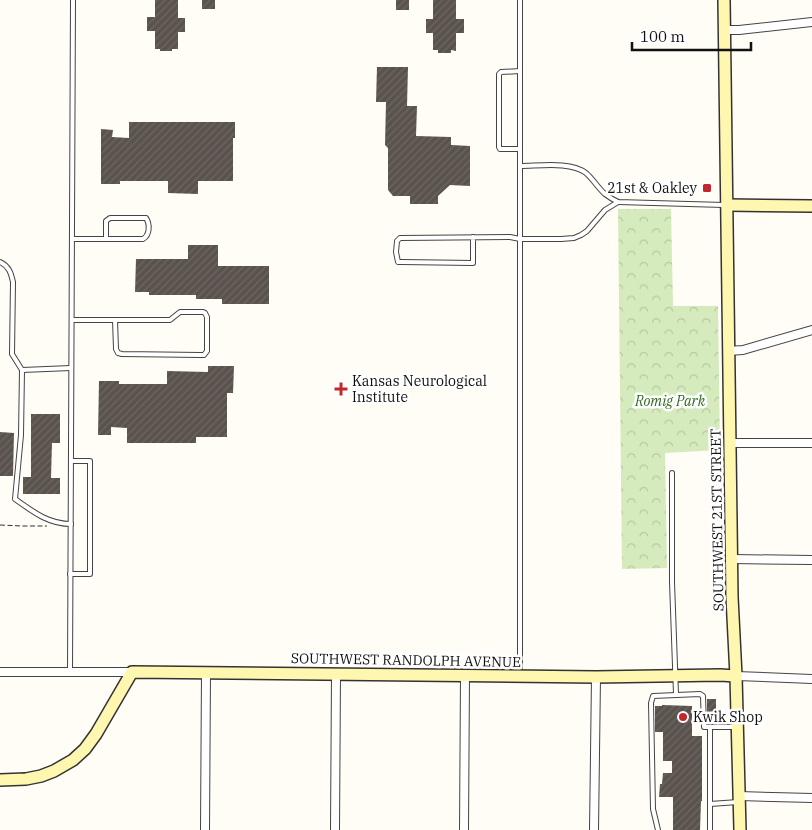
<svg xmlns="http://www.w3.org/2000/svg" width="812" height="830" font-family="'IBM Plex Serif',serif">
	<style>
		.park { fill: url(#park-crowns) }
		.building { fill: url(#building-hatch) }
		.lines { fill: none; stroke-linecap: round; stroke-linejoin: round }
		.lane-casing { stroke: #444; stroke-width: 6 }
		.street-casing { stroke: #444; stroke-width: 10 }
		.secondary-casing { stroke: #333; stroke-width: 14 }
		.path { stroke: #333; stroke-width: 1; stroke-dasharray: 5 2.5; stroke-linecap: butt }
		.lane { stroke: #fff; stroke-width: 4 }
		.street { stroke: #fff; stroke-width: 8 }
		.secondary { stroke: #fff6b0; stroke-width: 11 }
		.poi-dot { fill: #c4262e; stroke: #fff; stroke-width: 2 }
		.labels { text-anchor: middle; stroke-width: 5; stroke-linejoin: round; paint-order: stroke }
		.poi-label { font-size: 14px; fill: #111; stroke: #fff; text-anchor: start }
		.park-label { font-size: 14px; font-style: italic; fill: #2f6b1f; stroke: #fff }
		.street-label { font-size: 14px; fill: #111; stroke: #fff }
	</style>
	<defs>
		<pattern id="park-crowns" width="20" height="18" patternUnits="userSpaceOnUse" patternTransform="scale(1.25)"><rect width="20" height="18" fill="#d5ebbd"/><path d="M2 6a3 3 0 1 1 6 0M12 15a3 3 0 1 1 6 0" fill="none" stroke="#b6c8a1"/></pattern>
		<pattern id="building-hatch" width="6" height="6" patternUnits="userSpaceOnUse" patternTransform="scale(1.25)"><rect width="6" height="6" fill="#5a524d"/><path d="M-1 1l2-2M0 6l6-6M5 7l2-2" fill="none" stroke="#6d6662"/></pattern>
	</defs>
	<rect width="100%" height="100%" fill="#fffdf5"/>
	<polygon class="park" points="618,209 671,209 673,306 718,306 720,450 665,453 667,568 622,569"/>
	<g class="building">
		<polygon points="155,0 178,0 178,18 185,18 185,32 178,32 178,49 172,49 172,51 160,51 160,49 155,49 155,31 147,31 147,17 155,17"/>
		<rect x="202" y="0" width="13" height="9"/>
		<rect x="396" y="0" width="13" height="10"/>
		<polygon points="433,0 456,0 456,19 464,19 464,33 456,33 456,51 451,50 451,53 438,53 438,50 433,50 433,33 426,33 426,19 433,19"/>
		<polygon points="377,67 408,67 407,106 417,106 416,136 451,137 451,145 470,146 470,186 450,185 438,196 438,204 410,204 410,196 393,196 388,190 388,148 385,145 386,102 376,102"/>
		<polygon points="129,122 235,122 235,138 233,138 233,181 198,181 198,194 168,193 168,181 120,181 120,184 101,184 101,129 113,130 112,137 129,138"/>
		<polygon points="188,245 218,245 218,266 269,266 269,304 222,304 222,299 196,299 196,295 149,295 149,292 135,292 136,259 188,259"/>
		<polygon points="208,366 234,366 233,393 227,393 227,437 196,437 196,443 127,443 127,428 111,427 111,435 98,435 99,381 119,381 119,384 167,384 167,371 208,372"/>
		<polygon points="31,414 60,414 60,443 52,443 51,478 60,478 60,494 23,494 23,477 31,477"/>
		<polygon points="0,432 14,433 13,476 0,476"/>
		<rect x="707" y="699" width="9" height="19"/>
		<polygon points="662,705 692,706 692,736 702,736 702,801 701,801 700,830 673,830 673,797 659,797 660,784 662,784 663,773 672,773 672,761 663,761 663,732 655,732 655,706 662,706"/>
	</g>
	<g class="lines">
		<defs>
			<g id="lane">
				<polyline points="520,71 501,72 499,74 499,147 500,149 520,149"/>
				<path d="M 520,166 C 539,166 571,161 586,173 C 593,179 598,188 605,194 C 609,197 614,200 618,202 L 724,205"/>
				<polyline points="473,237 473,263 401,262 398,262 396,252 397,241 400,238 510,237 520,239 561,239 574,238 581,235 587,231 605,210 618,202"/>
				<path d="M 72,239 L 143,239 C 150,235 150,224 146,218 L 110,218 L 106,221 L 106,239"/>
				<path d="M 0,262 C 9,266 11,273 13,282 L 12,354 L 22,370"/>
				<polyline points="72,320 170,320 180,312 203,312 205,313 207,317 207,351 204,355 201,355 122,354 118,353 116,349 115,320"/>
				<polyline points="672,473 672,582 676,694"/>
				<path d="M 71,524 C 48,524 32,511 15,499 L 21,435 L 22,370 L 71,368"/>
				<polyline points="70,574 90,574 90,461 71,461"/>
				<polyline points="520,667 520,0"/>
				<polyline points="70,672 73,0"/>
				<polyline points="710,804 738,802"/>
				<polyline points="658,830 653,809 651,703 653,696 700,694 703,696 704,727 735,727"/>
				<polyline points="710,830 710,727"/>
			</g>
			<g id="street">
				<polyline points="724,30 739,30 812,22"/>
				<polyline points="728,351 743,350 812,330"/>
				<polyline points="730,443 812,443"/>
				<polyline points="732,559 812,560"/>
				<polyline points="0,672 132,672"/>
				<polyline points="736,676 812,679"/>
				<polyline points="739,796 812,798"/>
				<polyline points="205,830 206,673"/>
				<polyline points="335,830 336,674"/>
				<polyline points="464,830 465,675"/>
				<polyline points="594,830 596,677"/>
			</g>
			<g id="secondary">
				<polyline points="724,0 732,597 736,676 740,830"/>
				<polyline points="727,205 812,206"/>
				<polyline points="0,780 26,779 41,776 54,771 73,760 85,749 96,734 132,672 596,677 720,675 736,676"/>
			</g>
		</defs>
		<use href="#lane" class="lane-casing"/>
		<use href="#street" class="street-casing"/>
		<use href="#secondary" class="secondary-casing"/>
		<polyline class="path" points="0,525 22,526 47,526"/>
		<use href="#lane" class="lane"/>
		<use href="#street" class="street"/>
		<use href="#secondary" class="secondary"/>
	</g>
	<g class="poi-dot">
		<rect x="702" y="183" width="10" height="10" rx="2.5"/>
		<path d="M338.5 381.5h5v5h5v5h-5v5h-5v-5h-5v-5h5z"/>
		<circle cx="683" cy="717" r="5"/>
	</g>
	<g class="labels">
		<g class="poi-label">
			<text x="697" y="193" text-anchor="end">21st &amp; Oakley</text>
			<text x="352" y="386">Kansas Neurological<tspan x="352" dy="16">Institute</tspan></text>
			<text x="693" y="722">Kwik Shop</text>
		</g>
		<g class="park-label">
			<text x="670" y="406">Romig Park</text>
		</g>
		<g class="street-label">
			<text transform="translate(717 520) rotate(-91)" y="5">SOUTHWEST 21ST STREET</text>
			<text transform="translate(406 660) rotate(1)" y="5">SOUTHWEST RANDOLPH AVENUE</text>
		</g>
	</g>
	<path d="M632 42v8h119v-8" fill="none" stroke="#111111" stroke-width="2.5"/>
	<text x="640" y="42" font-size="15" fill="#111111" stroke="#ffffff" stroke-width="4" paint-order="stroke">100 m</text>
</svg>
